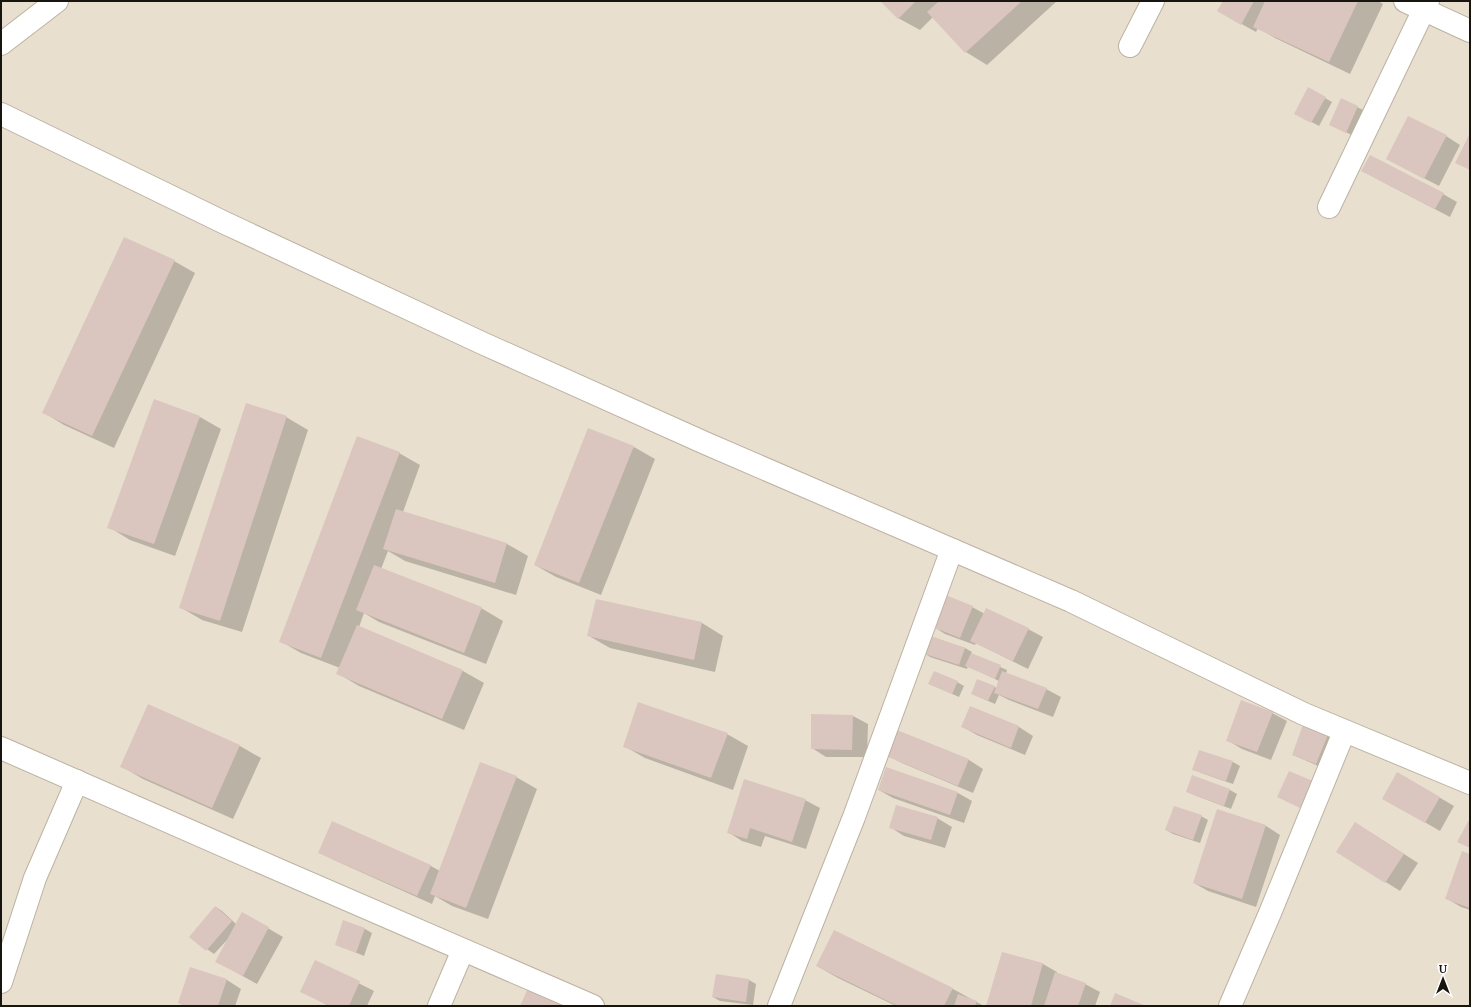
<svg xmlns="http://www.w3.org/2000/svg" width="1471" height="1007" font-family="Lora,serif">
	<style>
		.shadow { fill: #0003 }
		.building { fill: #dac6bf }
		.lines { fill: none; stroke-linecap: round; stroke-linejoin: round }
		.minor-casing { stroke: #bcb2a2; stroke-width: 24 }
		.major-casing { stroke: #bcb2a2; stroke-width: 24 }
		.minor { stroke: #fff; stroke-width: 22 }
		.major { stroke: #fff; stroke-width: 22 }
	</style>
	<rect width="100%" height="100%" fill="#e9dfce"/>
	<g class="shadow">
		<polygon points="882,1 1057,1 987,65 966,52 933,17 920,30 898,18"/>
		<polygon points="1224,1 1378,1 1383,4 1350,74 1275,38 1258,28 1256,32 1218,11"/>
		<polygon points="1309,89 1332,102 1319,126 1295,113"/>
		<polygon points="1341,99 1365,111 1354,136 1337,128"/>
		<polygon points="1446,136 1460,145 1439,186 1387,159"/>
		<polygon points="1377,179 1443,194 1457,202 1450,217"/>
		<polygon points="174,261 195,273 114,448 64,425 43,412"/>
		<polygon points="200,417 221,429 175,556 130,540 109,527"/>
		<polygon points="286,417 308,430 242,632 202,620 180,607"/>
		<polygon points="634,447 655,459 601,595 556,577 535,565"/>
		<polygon points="399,453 420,465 403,512 507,544 528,556 516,595 405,561 388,551 381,569 481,608 503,621 486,664 379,622 364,613 359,627 463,671 484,683 464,730 359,686 337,673 340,668 301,653 280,641"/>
		<polygon points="597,600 702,623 723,636 715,672 610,648 589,636"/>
		<polygon points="972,607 985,614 1028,629 1043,637 1028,669 976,643 975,645 945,634 931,625"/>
		<polygon points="929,636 965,648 972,652 971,654 1007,670 1006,674 1046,689 1061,697 1053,717 1009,700 999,695 995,704 972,694 994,687 997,688 999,681 968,666 967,669 930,657 924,653"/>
		<polygon points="957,682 964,686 959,697 930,684"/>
		<polygon points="149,705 240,746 261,758 233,819 143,779 121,766"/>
		<polygon points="971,707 1019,727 1033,736 1025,755 977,735 963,727"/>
		<polygon points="1272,713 1287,721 1271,760 1242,749 1227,740"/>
		<polygon points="812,715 853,716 868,724 867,757 826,757 812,748"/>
		<polygon points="1305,724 1336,737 1323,768 1293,755"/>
		<polygon points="898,731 969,760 983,769 973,793 902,763 887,755"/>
		<polygon points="727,734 748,746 733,790 645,758 624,746"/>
		<polygon points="1233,762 1240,766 1233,784 1201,773 1194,769"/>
		<polygon points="1398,773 1454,806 1440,831 1383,798"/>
		<polygon points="516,777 537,789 488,919 452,906 435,896 432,904 334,860 319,852 332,823 431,866 440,871"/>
		<polygon points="879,790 958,793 972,801 964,823 893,798"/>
		<polygon points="1230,790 1237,794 1231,809 1194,795 1187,791"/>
		<polygon points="805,800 820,808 806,849 765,836 761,847 742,841 728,832"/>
		<polygon points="1218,811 1266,826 1280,835 1256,907 1208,891 1194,883"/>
		<polygon points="1201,816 1208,820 1200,843 1173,834 1166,830"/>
		<polygon points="937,818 952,827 945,848 904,836 890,827"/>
		<polygon points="1370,832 1418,863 1400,891 1337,851"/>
		<polygon points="1470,855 1470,910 1461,907 1446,898"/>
		<polygon points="216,907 222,911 236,924 242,913 283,937 257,984 230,969 228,939 214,954 190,937"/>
		<polygon points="344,922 365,929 372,933 364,956 336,944"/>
		<polygon points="1002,953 1043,964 1057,972 1057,974 1085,984 1100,992 1095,1006 987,1006"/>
		<polygon points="315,961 374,991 367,1006 329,1006 301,991"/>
		<polygon points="817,966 953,989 984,1006 896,1006 838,978"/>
		<polygon points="191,969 227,980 241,989 235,1006 185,1006 179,1003"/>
		<polygon points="717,975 749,980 756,984 753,1005 720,1001 713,997"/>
	</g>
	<g class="building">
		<polygon points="880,1 916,1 898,19"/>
		<polygon points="939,1 1022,1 965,53 927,12"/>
		<polygon points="1223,1 1254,1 1241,25 1217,11"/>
		<polygon points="1265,1 1358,1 1329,62 1253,27"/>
		<polygon points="1308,87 1326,97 1311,123 1294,114"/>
		<polygon points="1341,98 1358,106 1346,133 1329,125"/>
		<polygon points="1408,116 1447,135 1424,179 1386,159"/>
		<polygon points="1470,133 1470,170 1455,163"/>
		<polygon points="1370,155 1444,193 1435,209 1361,171"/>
		<polygon points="124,237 175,260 92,436 42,413"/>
		<polygon points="154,399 200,416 154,544 107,528"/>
		<polygon points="246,403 287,416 220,621 179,608"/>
		<polygon points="588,428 634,446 579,583 534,565"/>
		<polygon points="357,436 400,452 321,658 279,642"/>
		<polygon points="396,509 507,543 495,583 383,549"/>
		<polygon points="374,565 482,607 464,653 356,610"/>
		<polygon points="943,594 973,606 960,638 930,626"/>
		<polygon points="596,599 702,622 694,660 587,636"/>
		<polygon points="986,608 1029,628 1013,661 970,641"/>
		<polygon points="357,625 463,670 442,719 336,674"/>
		<polygon points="928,635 965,648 959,665 922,653"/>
		<polygon points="971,653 1001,665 995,679 965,666"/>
		<polygon points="934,671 958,681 952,694 928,684"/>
		<polygon points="1002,671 1047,688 1038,709 994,693"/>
		<polygon points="977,679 995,686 988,701 971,694"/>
		<polygon points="1241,700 1273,712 1257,752 1226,741"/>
		<polygon points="638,702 728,733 711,778 623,747"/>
		<polygon points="148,704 240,745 212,808 120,767"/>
		<polygon points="970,706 1019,726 1011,748 961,727"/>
		<polygon points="811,714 853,715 852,750 811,749"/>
		<polygon points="1304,722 1329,732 1316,764 1292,755"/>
		<polygon points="897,730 969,759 958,786 886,756"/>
		<polygon points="1199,750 1233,761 1226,781 1192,770"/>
		<polygon points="480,762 517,776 466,908 430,894"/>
		<polygon points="886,767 958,792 950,815 878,790"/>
		<polygon points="1289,771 1313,781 1300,808 1277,797"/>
		<polygon points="1397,772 1440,797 1425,823 1382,799"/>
		<polygon points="1192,775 1230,789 1224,806 1186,792"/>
		<polygon points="744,779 806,799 792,842 750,828 747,839 727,833"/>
		<polygon points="896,805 938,817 931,840 889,828"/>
		<polygon points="1174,806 1202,815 1193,840 1165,830"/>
		<polygon points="1217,809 1266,825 1242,899 1193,883"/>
		<polygon points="1470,818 1470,848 1457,842"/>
		<polygon points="332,821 431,865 417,896 318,853"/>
		<polygon points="1355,822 1404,854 1385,883 1336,852"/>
		<polygon points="1462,851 1470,854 1470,908 1445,899"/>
		<polygon points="215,906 232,921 206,951 189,937"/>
		<polygon points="242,912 269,927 243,976 215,962"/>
		<polygon points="343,920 365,928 356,953 335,945"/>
		<polygon points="834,930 953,988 944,1006 898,1006 816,966"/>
		<polygon points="1002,952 1043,963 1031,1006 986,1006"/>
		<polygon points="315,960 360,981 349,1006 330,1006 300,992"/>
		<polygon points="190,967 227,979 218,1006 187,1006 178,1003"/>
		<polygon points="1055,972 1086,983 1078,1006 1044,1006"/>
		<polygon points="716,974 749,979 746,1002 712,997"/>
		<polygon points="529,986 566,1004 565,1006 520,1006"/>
		<polygon points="1115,993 1146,1006 1110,1006"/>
		<polygon points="958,994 977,1001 975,1006 954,1006"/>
	</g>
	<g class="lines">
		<defs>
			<g id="minor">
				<polyline points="1405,1 1470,31"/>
				<polyline points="1130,46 1153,1"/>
				<polyline points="1,114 225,223 482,343 705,443 1071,601 1304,714 1470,783"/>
				<polyline points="1329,207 1428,1"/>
				<polyline points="1,748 279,870 593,1006"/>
				<polyline points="1,982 35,878 77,781"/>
				<polyline points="439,1006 463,950"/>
				<polyline points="779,1006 854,817 948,560 953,550"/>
				<polyline points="1230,1006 1270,913 1344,732"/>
			</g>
			<polyline id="major" points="1,44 57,1"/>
		</defs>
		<use href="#minor" class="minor-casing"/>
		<use href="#major" class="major-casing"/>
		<use href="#minor" class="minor"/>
		<use href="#major" class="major"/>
	</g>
	<rect width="1471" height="1007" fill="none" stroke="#18140f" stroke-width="4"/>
	<g transform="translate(1443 979)" stroke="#ffffff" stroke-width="3" paint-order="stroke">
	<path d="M0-3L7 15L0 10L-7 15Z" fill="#18140f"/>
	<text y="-6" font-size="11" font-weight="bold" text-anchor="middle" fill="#18140f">U</text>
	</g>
</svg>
